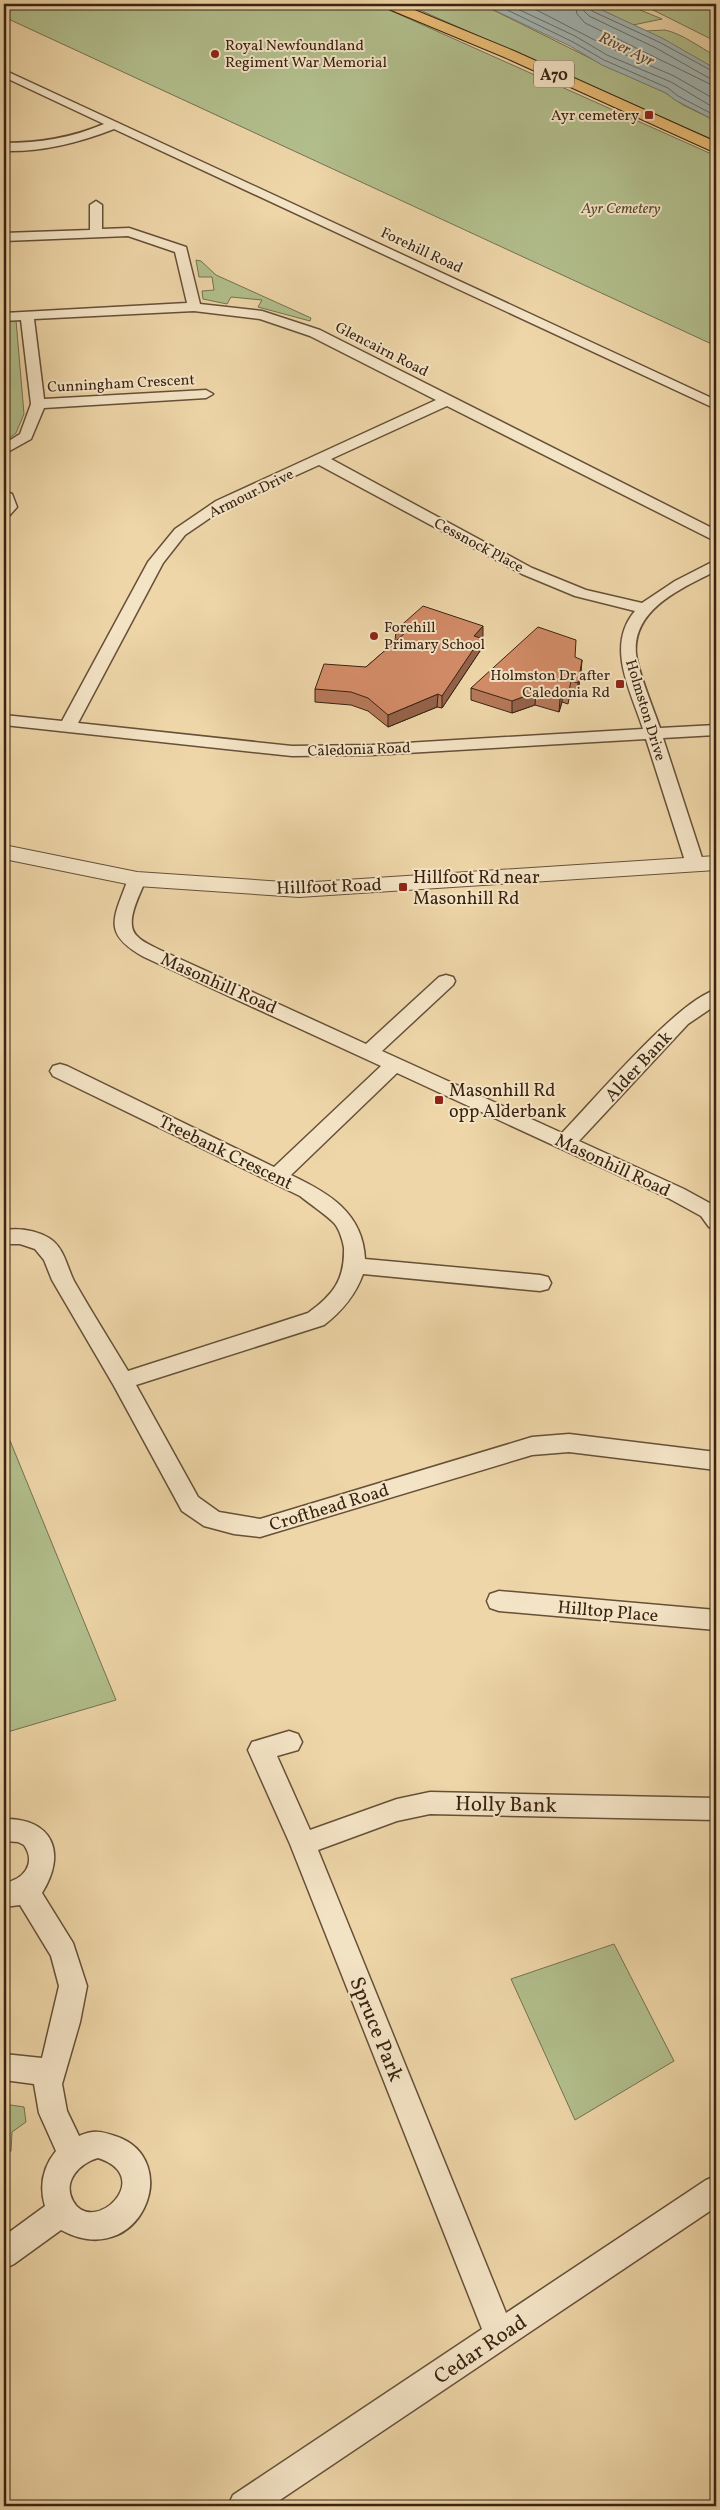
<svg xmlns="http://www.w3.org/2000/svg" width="720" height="2510" font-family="Vollkorn,serif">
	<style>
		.green { fill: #b2bf8d; stroke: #767150 }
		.water { fill: #a1b6b5; stroke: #777b74 }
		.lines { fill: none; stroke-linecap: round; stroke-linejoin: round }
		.shore { stroke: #6d6c64; stroke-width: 1 }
		.minor-casing { stroke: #665038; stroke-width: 3 }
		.tertiary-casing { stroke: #665038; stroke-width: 2 }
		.primary-casing { stroke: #392312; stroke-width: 2 }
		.minor { fill: #f4e4c6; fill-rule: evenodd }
		.tertiary { fill: #f4e4c6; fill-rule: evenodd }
		.primary { fill: #e7bb74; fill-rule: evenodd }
		.wall { fill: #b57859; stroke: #392312 }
		.shaded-wall { fill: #946249; stroke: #392312 }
		.building { fill: #d38c68; stroke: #392312 }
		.poi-dot { fill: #8f2418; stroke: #f4e4c6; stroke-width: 2 }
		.labels { text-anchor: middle; stroke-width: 4; stroke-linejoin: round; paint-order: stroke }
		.far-poi-label { font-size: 15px; fill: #392312; stroke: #f4e4c6; text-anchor: start }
		.far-park-label { font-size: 15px; font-style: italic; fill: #574a31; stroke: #f4e4c6 }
		.far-street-label { font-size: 15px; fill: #392312; stroke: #f4e4c6 }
		.far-water-label { font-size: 16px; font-style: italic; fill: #53483b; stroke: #f4e4c6 }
		.shield { fill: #f4e4c6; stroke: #715d48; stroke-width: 1 }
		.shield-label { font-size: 16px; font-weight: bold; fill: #392312 }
		.poi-label { font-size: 18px; fill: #392312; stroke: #f4e4c6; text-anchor: start }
		.street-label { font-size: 18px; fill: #392312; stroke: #f4e4c6 }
		.near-street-label { font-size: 21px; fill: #392312; stroke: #f4e4c6 }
	</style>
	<rect width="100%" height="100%" fill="#eed6a8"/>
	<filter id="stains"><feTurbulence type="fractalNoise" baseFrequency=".004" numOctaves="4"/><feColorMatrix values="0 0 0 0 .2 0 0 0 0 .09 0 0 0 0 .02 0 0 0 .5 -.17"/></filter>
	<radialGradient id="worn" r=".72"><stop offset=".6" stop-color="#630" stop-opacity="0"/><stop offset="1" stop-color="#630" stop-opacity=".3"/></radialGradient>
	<g class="green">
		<polygon points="4,4 376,4 716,156 716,346 4,17"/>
		<polygon points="406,4 481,4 608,67 664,92 683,105 716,121 716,141"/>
		<polygon points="589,4 626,4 662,19 633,25"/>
		<polygon points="641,4 716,4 716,41 713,40"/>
		<path d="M 665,30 C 683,34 699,47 716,56 L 716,69 L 645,31 Z"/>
		<polygon points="196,260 201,261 216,275 311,318 310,321 258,307 262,300 231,297 227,304 203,299 202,291 214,290 212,277 199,277"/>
		<polygon points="4,320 16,320 24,414 16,433 4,442"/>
		<polygon points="4,1426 116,1700 4,1733"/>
		<polygon points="614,1944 674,2061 575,2120 511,1979"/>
		<polygon points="4,2104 24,2107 26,2122 12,2132 11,2151 5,2155"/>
	</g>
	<polygon class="water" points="481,4 589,4 662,38 716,69 716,121 675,100 666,93 602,65 570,46"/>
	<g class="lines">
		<g class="shore">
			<polyline points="495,4 573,42 604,60 668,88 678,96 716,116"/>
			<polyline points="507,4 575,36 607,55 671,82 716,109"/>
			<polyline points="525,4 610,48 674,76 716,100"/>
			<polyline points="575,4 577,14 585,23 716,87"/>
			<polyline points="582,4 584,11 589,16 656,48 709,78 716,79"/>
			<polyline points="589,4 592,11 659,42 716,73"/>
		</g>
		<defs>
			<g id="minor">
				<path d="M 4,70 L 716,400 L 716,409 L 114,129 C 78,143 43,152 4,151 L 4,143 C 40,143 71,138 104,124 L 4,77 Z"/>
				<path d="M 96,201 L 102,205 L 102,229 L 129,228 L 186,247 L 200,304 L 262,311 L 320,330 L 716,530 L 716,541 L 711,539 L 447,406 L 331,459 L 532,568 L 586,590 L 642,603 L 675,581 L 716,560 L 716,571 C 682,588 632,609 636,654 C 638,672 654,710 660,728 L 716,725 L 716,735 L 663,738 L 704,864 L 701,868 L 689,868 L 686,864 L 646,739 L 372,755 L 292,756 L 4,725 L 4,715 L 62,721 L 148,562 L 175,529 L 216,501 L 436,400 L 310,336 L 260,319 L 194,311 L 34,319 L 44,399 L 206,390 L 213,394 L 206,398 L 44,408 L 31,439 L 4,454 L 4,444 L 20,434 L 31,404 L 21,320 L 4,321 L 4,313 L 187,303 L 175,252 L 128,236 L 4,241 L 4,233 L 90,230 L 90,205 ZM 319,465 L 522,574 L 575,596 L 635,611 C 605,646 631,691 643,729 L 372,745 L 292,746 L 78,723 L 163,563 L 185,535 L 226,507 Z"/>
				<polygon points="4,491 12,494 17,507 9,516 4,518"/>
				<path d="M 137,873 L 143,875 L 146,879 C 141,893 123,923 137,936 C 142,942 151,945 158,949 L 366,1044 L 439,977 L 446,975 L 453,977 L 455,981 L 453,985 L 382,1051 L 562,1133 C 593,1101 679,999 716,990 L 716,1005 L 688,1024 L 579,1141 L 684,1189 L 715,1206 L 716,1229 L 709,1227 L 701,1216 L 670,1199 L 397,1073 L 291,1175 C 329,1193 363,1213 365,1259 L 540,1275 L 548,1277 L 551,1283 L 548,1289 L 540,1291 L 363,1274 C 355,1296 342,1311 324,1325 L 136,1385 L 198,1497 L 219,1512 L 260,1519 L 532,1437 L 569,1434 L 716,1452 L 716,1470 L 569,1452 L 532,1455 L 260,1537 L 234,1534 L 204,1526 L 182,1511 L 114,1386 L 52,1280 L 44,1260 L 35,1249 L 20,1244 L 4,1244 L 4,1230 C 19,1228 35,1230 49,1238 C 64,1247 67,1267 74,1281 C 91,1311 110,1341 128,1371 L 308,1313 C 333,1295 345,1280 344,1248 C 343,1241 339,1228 334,1223 C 324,1213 311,1205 300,1196 L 53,1076 L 50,1071 L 53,1066 L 60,1064 L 67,1066 L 274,1167 L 381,1066 L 144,957 C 101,933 114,918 128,879 L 131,875 Z"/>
				<polygon points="499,1591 716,1610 716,1630 499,1611 490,1608 487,1601 490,1594"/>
				<polygon points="289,1731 298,1734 302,1742 298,1750 277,1756 310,1830 397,1799 430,1792 716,1798 716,1820 430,1814 397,1821 318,1850 506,2313 706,2180 716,2176 716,2207 271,2506 228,2506 233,2495 482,2329 290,1844 248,1750 252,1742"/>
				<path d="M 4,1819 C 53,1818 67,1853 42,1893 L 73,1943 L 87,1986 L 80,2022 L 62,2084 L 67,2111 L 79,2136 C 93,2130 101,2131 115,2136 C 186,2159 140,2273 61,2230 L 14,2264 L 4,2269 L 4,2236 L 45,2206 C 39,2186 43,2167 56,2151 L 39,2113 L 34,2084 L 4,2080 L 4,2054 L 42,2058 L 59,1986 L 51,1956 L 20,1905 L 4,1907 L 4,1883 C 23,1880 37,1864 24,1845 L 18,1842 L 4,1841 ZM 98,2158 C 157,2177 93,2237 73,2201 C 62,2181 80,2163 98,2158 Z"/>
			</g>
			<polygon id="tertiary" points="4,845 137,872 299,883 716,856 716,870 299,897 137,886 4,859"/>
			<polygon id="primary" points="382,4 400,4 514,51 716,142 716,153 504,57 384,7"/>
		</defs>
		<use href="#minor" class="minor-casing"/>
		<use href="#tertiary" class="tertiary-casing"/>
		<use href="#primary" class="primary-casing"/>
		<use href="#minor" class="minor"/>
		<use href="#tertiary" class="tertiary"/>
		<use href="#primary" class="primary"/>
	</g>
	<g class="wall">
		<polygon points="396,630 483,639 481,641 480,651 442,708 437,707 388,727 368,711 351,705 315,702 315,689 366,667 395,642"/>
		<polygon points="575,657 581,673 577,696 570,694 568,704 562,702 559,712 535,705 512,713 471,700 471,688"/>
	</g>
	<g class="shaded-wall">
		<polygon points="483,626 483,639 481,641 480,651 442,708 442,696 474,636"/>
		<polygon points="582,660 581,673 577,696 578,683"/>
		<polygon points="563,689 562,702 559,712 560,699"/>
		<polygon points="536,692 535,705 512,713 512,701"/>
		<polygon points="438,694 437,707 388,727 388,715"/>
	</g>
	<g class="building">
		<polygon points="423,606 483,626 474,636 481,638 442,696 438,694 388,715 368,698 351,692 315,689 324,664 366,667 405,633 396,630"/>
		<polygon points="538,627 576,640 575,657 582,660 578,683 571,681 569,691 563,689 560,699 536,692 512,701 471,688"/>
	</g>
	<g class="poi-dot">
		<circle cx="215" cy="54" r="5"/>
		<rect x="644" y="110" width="10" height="10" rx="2.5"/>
		<circle cx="374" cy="636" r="5"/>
		<rect x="615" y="679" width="10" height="10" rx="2.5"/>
		<rect x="398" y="882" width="10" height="10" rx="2.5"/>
		<rect x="434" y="1095" width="10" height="10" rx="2.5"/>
	</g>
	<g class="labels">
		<g class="far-poi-label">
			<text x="225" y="50">Royal Newfoundland<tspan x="225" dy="17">Regiment War Memorial</tspan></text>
			<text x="639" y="120" text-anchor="end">Ayr cemetery</text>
			<text x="384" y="632">Forehill<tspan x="384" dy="17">Primary School</tspan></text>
			<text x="610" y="680" text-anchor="end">Holmston Dr after<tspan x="610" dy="17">Caledonia Rd</tspan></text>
		</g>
		<g class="far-park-label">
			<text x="621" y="213">Ayr Cemetery</text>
		</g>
		<g class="far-street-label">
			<text transform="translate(422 250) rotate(25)" y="5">Forehill Road</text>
			<text transform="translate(382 349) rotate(27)" y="5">Glencairn Road</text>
			<text transform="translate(121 383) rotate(-3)" y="5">Cunningham Crescent</text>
			<text transform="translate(251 493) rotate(-26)" y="5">Armour Drive</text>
			<text transform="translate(479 545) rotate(28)" y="5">Cessnock Place</text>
			<text transform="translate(646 710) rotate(73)" y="5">Holmston Drive</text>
			<text transform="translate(359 749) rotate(-2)" y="5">Caledonia Road</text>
		</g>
		<g class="far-water-label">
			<text transform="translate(627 48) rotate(26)" y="6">River Ayr</text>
		</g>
		<rect class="shield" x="534" y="60.5" width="40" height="27" rx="4"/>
		<g class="shield-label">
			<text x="554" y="80">A70</text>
		</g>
		<g class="poi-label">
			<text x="413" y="883">Hillfoot Rd near<tspan x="413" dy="21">Masonhill Rd</tspan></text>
			<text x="449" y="1096">Masonhill Rd<tspan x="449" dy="21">opp Alderbank</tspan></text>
		</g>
		<g class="street-label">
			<text transform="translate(329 886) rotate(-2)" y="6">Hillfoot Road</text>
			<text transform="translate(219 983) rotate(24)" y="6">Masonhill Road</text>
			<text transform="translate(638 1066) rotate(-47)" y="6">Alder Bank</text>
			<text transform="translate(226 1152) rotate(26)" y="6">Treebank Crescent</text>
			<text transform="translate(613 1165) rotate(25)" y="6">Masonhill Road</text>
			<text transform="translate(329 1507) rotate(-17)" y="6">Crofthead Road</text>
			<text transform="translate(608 1611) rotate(5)" y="6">Hilltop Place</text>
		</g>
		<g class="near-street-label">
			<text transform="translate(506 1804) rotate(1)" y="7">Holly Bank</text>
			<text transform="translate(377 2029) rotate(68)" y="7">Spruce Park</text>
			<text transform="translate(480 2349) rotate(-34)" y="7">Cedar Road</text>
		</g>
	</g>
	<rect width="720" height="2510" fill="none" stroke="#eed6a8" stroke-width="20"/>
	<rect x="5" y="5" width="710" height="2500" fill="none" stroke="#392312" stroke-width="2.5"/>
	<rect x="10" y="10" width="700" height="2490" fill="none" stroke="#392312"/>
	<rect width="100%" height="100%" filter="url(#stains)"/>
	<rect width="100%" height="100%" fill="url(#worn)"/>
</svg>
